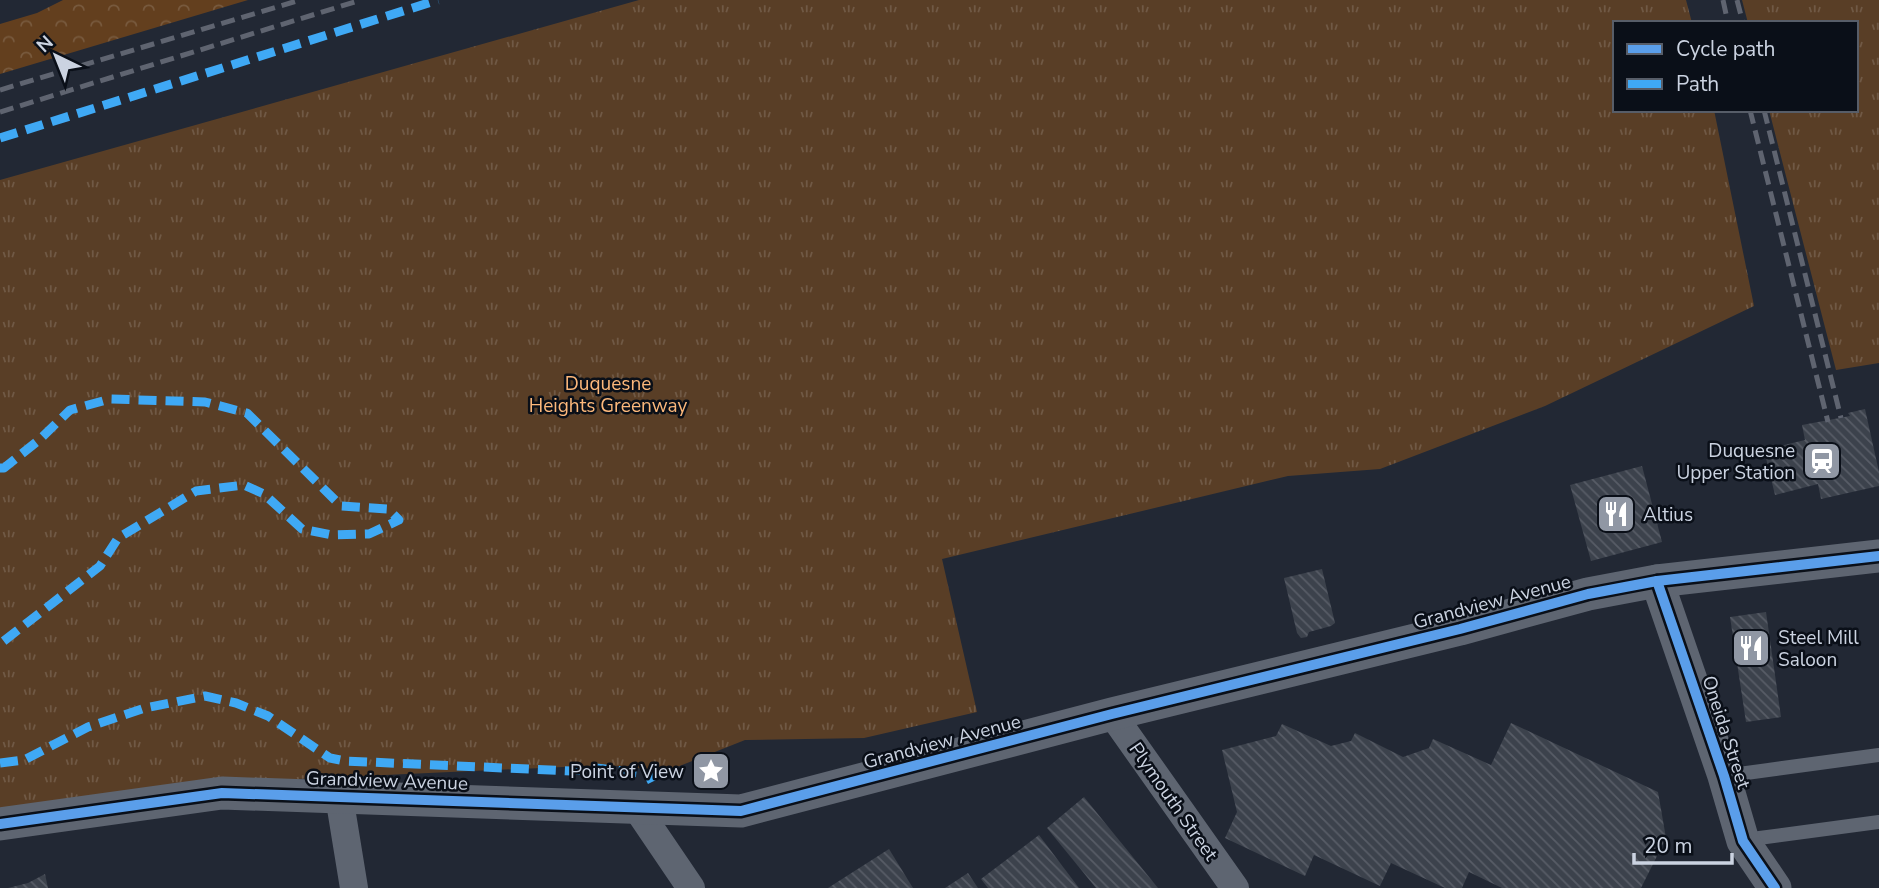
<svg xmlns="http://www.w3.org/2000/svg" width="1879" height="888" font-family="'Nunito Sans',sans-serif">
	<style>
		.forest { fill: url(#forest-crowns) }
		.park { fill: url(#park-tufts) }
		.building { fill: url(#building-back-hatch) }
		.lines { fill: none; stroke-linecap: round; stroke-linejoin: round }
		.service { stroke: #5e6571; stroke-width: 14 }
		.minor { stroke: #5e6571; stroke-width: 28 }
		.tertiary { stroke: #5e6571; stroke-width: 33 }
		.rail { stroke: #5f6470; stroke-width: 5; stroke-dasharray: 14 7; stroke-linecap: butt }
		.quiet { stroke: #3fa9f5; stroke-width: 9; stroke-dasharray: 18 9; stroke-linecap: butt }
		.cycleway-casing { stroke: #0a0f18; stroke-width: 15 }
		.cycleway { stroke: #5a9eea; stroke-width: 10 }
		.labels { text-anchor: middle; stroke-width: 5; stroke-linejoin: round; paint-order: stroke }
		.park-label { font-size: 19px; fill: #fcb87b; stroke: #0a0f18 }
		.poi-label { font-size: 19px; fill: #cbd3e1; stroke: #0a0f18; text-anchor: end }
		.street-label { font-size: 19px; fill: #cbd3e1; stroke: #0a0f18 }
	</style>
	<defs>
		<pattern id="forest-crowns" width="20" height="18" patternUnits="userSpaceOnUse" patternTransform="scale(1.75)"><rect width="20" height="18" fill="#633f1e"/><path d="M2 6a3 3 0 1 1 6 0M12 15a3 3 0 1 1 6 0" fill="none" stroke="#785a3e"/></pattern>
		<pattern id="park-tufts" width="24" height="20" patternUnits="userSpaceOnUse" patternTransform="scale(1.75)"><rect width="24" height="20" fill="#593e26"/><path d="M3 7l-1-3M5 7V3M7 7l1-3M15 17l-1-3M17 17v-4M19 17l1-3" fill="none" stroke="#705945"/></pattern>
		<pattern id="building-back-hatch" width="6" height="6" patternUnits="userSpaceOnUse" patternTransform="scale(1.75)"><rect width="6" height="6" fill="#3c424c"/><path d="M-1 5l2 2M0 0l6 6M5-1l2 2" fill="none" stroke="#575c66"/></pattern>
	</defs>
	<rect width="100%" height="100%" fill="#222834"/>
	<polygon class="forest" points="63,0 248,0 0,74 0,24 37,13"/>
	<g class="park">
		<polygon points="639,0 1686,0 1692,23 1615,23 1615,110 1714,110 1754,306 1545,406 1380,469 1288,476 942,559 977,712 864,738 745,740 667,771 607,765 185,784 0,812 0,180"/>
		<polygon points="1742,0 1879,0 1879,363 1836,370 1769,110 1856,110 1856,23 1748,23"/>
	</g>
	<g class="building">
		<polygon points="1865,409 1879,472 1879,486 1821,499 1818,484 1775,495 1764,450 1805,440 1802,425 1850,416 1848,413"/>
		<polygon points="1642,466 1662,542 1591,561 1570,485"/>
		<polygon points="1322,569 1335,623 1331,626 1309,632 1307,637 1301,638 1297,633 1284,578"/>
		<polygon points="1766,612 1781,717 1746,722 1730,617"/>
		<polygon points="1511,723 1658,792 1666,838 1641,888 1502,888 1469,872 1462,888 1445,888 1391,863 1380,886 1314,855 1305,876 1225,838 1237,812 1222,750 1276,736 1282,724 1331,746 1351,741 1355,733 1403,757 1429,748 1433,739 1491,765"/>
		<polygon points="1084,797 1158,888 1096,888 1047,828"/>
		<polygon points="1039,835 1079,888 988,888 981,879"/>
		<polygon points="889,849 913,888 828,888"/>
		<polygon points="968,873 978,888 945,888"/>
		<polygon points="45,874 48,888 8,888 28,883"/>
	</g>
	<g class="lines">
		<g class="service">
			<polyline points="1724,776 1879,755"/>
			<polyline points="1744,840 1879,822"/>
		</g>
		<g class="minor">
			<polyline points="1112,714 1235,888"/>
			<polyline points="339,796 354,888"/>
			<polyline points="636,807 691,888"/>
		</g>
		<g class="tertiary">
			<polyline points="1657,581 1724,776 1743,841 1775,888"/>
			<polyline points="0,824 222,793 741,811 1112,714 1460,629 1588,594 1657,581 1879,556"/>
		</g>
		<g class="rail">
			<polyline points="1723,0 1728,23"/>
			<polyline points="1737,0 1743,23"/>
			<polyline points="0,90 300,0"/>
			<polyline points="1750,110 1828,422"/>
			<polyline points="1764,110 1841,418"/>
			<polyline points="0,112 361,0"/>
		</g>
		<g class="quiet">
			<polyline points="0,138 438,0"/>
			<polyline points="0,468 4,468 39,440 70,410 110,399 205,402 247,413 341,506 388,509 399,520 369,534 332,535 302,529 264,494 244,485 196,491 118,538 100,566 0,644"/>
			<polyline points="0,763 24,760 88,727 145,708 205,696 236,703 268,716 330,758 345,761 572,771 596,768 648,774 652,782"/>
		</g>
		<defs>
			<g id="cycleway">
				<polyline points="1657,581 1724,776 1743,841 1775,888"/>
				<polyline points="0,824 222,793 741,811 1112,714 1460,629 1588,594 1657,581 1879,556"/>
			</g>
		</defs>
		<use href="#cycleway" class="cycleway-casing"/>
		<use href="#cycleway" class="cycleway"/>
	</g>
	<defs>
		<symbol id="station-square" viewBox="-11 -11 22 22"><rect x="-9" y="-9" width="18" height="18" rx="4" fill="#9097a4" stroke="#0a0f18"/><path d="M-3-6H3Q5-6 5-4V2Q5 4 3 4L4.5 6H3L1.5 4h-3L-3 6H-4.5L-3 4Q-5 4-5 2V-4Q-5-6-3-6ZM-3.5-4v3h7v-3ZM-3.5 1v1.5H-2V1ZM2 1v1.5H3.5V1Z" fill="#fff"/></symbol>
		<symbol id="restaurant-square" viewBox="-11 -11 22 22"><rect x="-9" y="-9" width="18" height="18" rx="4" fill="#9097a4" stroke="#0a0f18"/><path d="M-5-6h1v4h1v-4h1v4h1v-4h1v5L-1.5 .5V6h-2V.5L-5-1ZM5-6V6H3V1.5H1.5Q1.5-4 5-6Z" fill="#fff"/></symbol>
		<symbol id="sight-square" viewBox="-11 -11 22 22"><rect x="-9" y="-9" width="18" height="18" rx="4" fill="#9097a4" stroke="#0a0f18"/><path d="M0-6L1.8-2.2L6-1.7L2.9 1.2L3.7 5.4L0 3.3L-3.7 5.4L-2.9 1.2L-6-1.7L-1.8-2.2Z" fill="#fff"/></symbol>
	</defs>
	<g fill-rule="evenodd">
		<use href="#station-square" x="1800" y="439" width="44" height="44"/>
		<use href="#restaurant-square" x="1594" y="492" width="44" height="44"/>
		<use href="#restaurant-square" x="1729" y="626" width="44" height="44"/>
		<use href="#sight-square" x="689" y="749" width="44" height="44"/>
	</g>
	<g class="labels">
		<g class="park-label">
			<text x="608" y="390">Duquesne<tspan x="608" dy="22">Heights Greenway</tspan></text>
		</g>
		<g class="poi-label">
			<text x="1795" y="457">Duquesne<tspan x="1795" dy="22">Upper Station</tspan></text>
			<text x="1643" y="521" text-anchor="start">Altius</text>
			<text x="1778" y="644" text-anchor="start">Steel Mill<tspan x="1778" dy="22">Saloon</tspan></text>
			<text x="684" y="778">Point of View</text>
		</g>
		<g class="street-label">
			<text transform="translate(1492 601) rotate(-15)" y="7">Grandview Avenue</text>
			<text transform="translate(1727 732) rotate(72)" y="7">Oneida Street</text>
			<text transform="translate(942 741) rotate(-15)" y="7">Grandview Avenue</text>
			<text transform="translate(387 780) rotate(2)" y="7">Grandview Avenue</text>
			<text transform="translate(1174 801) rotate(55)" y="7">Plymouth Street</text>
		</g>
	</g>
	<rect x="1613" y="21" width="245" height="91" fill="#0a0f18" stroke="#575d68" stroke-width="2"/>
	<rect x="1627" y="44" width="35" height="10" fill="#5a9eea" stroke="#575d68" stroke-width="2"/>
	<text x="1676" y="56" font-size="21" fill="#cbd3e1">Cycle path</text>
	<rect x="1627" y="79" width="35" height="10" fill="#3fa9f5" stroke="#575d68" stroke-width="2"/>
	<text x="1676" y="91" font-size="21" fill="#cbd3e1">Path</text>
	<g transform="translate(56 56) rotate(317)" stroke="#0a0f18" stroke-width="5" paint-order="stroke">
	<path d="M0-5L12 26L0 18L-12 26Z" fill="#cbd3e1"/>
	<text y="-10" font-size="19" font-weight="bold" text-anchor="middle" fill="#cbd3e1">N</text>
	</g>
	<path d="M1634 853v10h98v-10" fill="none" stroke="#cbd3e1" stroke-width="3.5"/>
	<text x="1644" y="853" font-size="21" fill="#cbd3e1" stroke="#0a0f18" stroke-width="5" paint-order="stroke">20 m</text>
</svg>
